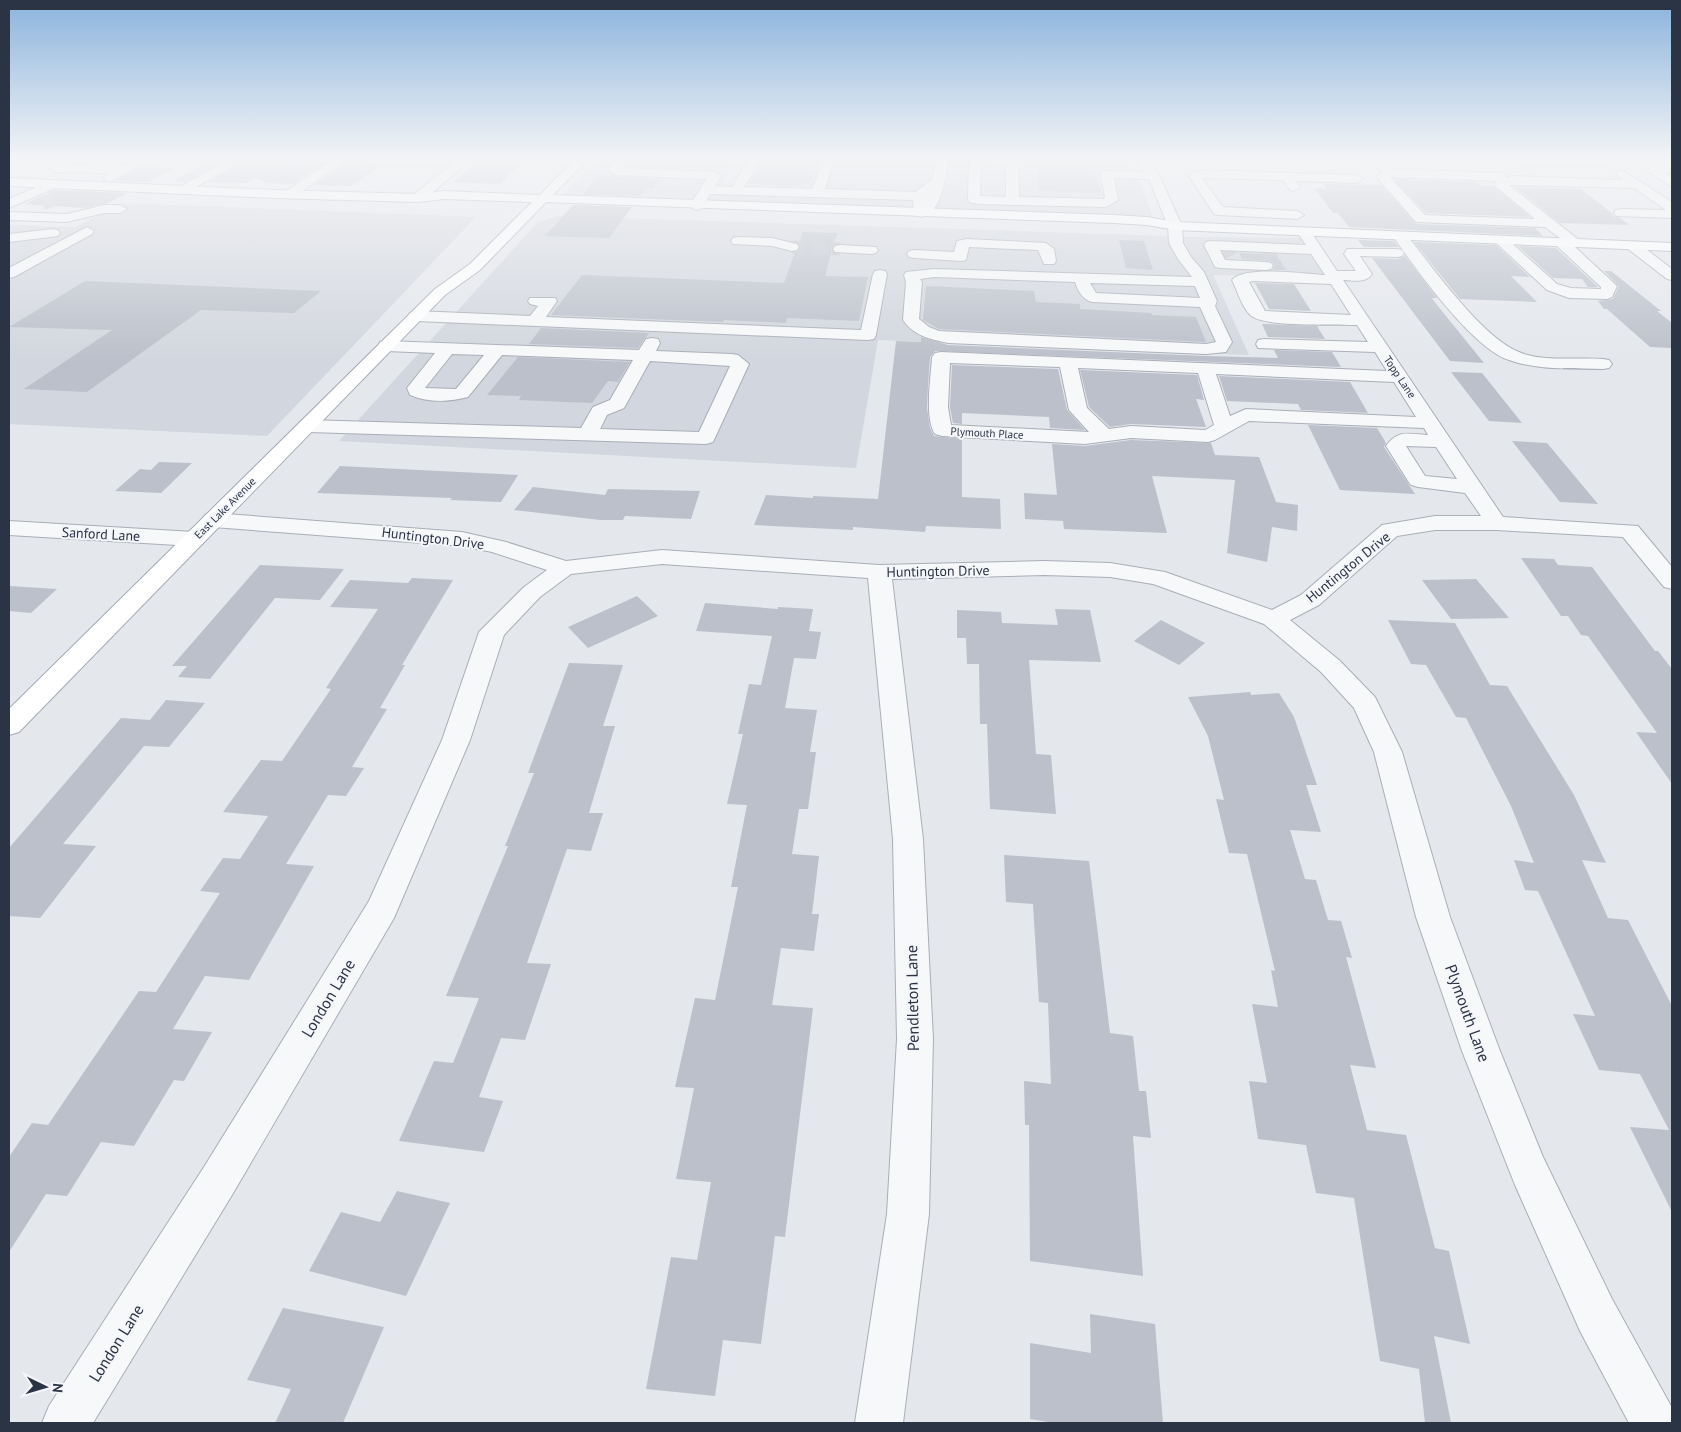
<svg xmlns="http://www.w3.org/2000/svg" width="1681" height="1432" font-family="'PT Sans',sans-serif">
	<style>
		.built { fill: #d2d6de }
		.building { fill: #bbc0ca }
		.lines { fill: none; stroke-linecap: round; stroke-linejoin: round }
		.minor-tunnel { stroke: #bfc3cb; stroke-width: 13; stroke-dasharray: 13 7; stroke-linecap: butt }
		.minor-casing { stroke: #a9aeb7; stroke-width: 2 }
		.major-casing { stroke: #a3abb8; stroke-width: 2 }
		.minor { fill: #f7f8fa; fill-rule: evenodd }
		.major { fill: #fff; fill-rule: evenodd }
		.labels { text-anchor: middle; stroke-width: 4; stroke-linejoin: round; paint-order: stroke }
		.far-street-label { font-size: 11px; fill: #2b3445; stroke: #f4f6f9 }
		.street-label { font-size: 14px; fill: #2b3445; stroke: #f4f6f9 }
		.near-street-label { font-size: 16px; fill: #2b3445; stroke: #f4f6f9 }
	</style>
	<rect width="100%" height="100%" fill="#e4e7ec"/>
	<g class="built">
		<polygon points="596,159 740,159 719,193 745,159 1130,159 1153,217 564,195"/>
		<polygon points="123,203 476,217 267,436 9,424 9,225 75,227"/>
		<polygon points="557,216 1199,237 1302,238 1327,277 1213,275 1249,355 878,340 856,468 339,441 538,222"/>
	</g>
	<g class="building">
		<polygon points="214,159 286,159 282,161 325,163 293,184 268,183 255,178 246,183 208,182 233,169 235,164 227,159 186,182 173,181"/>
		<polygon points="482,159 527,159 500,184 453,182"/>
		<polygon points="635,159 674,159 667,168 629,166"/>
		<polygon points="764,159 821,159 811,183 801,186 750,184"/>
		<polygon points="1036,159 1092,159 1101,193 1039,191"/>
		<polygon points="345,163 381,165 351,186 315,185"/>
		<polygon points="141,167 175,168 148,182 115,181"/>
		<polygon points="600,176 617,177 659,179 653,188 647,188 640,196 583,194"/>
		<polygon points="1394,179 1478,182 1482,186 1493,186 1530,217 1426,213"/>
		<polygon points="1323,184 1381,185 1416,224 1535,228 1543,236 1349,227 1338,213 1333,213 1314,188 1327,189"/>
		<polygon points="1515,187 1581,189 1612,213 1614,217 1620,218 1629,225 1560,223"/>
		<polygon points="55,190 127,193 108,203 84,208 25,204"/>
		<polygon points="573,205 632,207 609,238 545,236"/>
		<polygon points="803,232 838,233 831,248 832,251 825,276 868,277 859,321 787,318 786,323 724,320 723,322 551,315 582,275 784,283 795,252 801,248 799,243"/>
		<polygon points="1119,240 1144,241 1153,270 1126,268"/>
		<polygon points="1358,240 1394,241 1399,247 1364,247"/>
		<polygon points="1414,242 1496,245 1530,277 1511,276 1537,302 1460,299"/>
		<polygon points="1518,246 1556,248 1598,287 1588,287 1582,279 1553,278"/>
		<polygon points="1239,253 1276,254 1286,270 1273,270 1275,265 1271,261 1242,259"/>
		<polygon points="1405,256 1437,298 1432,298 1433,300 1484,363 1450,361 1372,258 1397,259"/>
		<polygon points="1604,271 1611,271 1661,311 1657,311 1672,323 1672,348 1650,347 1607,309 1604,309 1598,301 1613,299 1619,286"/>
		<polygon points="85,281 321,291 294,313 201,310 87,392 24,389 112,330 9,327"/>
		<polygon points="1255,283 1294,284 1311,311 1269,309"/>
		<polygon points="926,286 1034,291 1036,302 1080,304 1080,309 1151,313 1152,315 1196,317 1206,342 939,329 923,320"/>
		<polygon points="1262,324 1317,326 1325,339 1268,337"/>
		<polygon points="541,328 649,333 638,348 529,344"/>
		<polygon points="921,337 948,345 1206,356 1278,358 1274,350 1332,352 1341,367 935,351 930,357 928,385 927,408 930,428 934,436 962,439 962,497 1000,499 1001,529 926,526 925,532 853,527 853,530 754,525 766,495 813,498 813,496 878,499 896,341 921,342"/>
		<polygon points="518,357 630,362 618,382 608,381 592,403 519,400 521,396 487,395"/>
		<polygon points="952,365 1058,369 1067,410 1085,430 1050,428 1049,417 962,413 962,424 953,423 950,407"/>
		<polygon points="1080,370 1197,375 1204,400 1196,399 1206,427 1131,424 1110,427 1089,407"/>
		<polygon points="1451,372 1482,373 1522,423 1489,421"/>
		<polygon points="1219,376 1350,382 1368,413 1301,410 1298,404 1227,401"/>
		<polygon points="1308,425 1377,428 1386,443 1384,447 1415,494 1340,490"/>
		<polygon points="1131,440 1211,443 1215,455 1259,457 1276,502 1298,505 1297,531 1272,527 1267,562 1227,553 1235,480 1152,476 1167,533 1064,529 1063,521 1025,519 1024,493 1057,495 1052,444 1085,446"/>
		<polygon points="1512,441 1547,443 1598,504 1560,502"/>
		<polygon points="159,462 192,463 161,493 115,491 140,469 151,470"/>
		<polygon points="340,466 419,470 518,475 501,502 450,500 452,498 317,493"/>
		<polygon points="533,487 605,495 608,489 700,491 691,519 625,516 623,520 600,520 514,510"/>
		<polygon points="1521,558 1554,559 1558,565 1592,567 1655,651 1658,651 1672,669 1672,784 1636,732 1657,733 1588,636 1581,635 1568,616 1561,616"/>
		<polygon points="260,565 344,569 320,600 275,598 210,679 178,677 187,666 172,666"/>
		<polygon points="412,578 453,580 402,665 405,665 380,708 387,709 352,767 364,768 346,796 328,795 286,864 314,866 249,980 205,976 173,1029 212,1032 184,1081 174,1080 134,1146 101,1142 67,1196 46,1194 9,1252 9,1157 32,1123 48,1125 139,991 156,992 220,893 200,891 223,858 240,859 268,816 223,812 261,760 282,761 331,689 326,688 378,609 330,607 350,580 408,583"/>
		<polygon points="1476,579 1509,618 1451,619 1422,580"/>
		<polygon points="9,586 57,589 31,613 9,611"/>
		<polygon points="637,596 658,616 588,648 568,627"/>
		<polygon points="705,603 778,609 778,607 813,609 809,631 821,632 816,659 794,658 785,708 817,710 810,752 816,752 808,809 799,809 792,854 819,856 812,914 819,914 814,951 781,948 772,1005 813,1008 785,1237 775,1236 761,1344 723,1340 715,1396 646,1389 671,1257 697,1260 711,1182 676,1179 694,1088 675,1087 695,998 715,1000 738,887 731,887 747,805 727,804 743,734 738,734 749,684 761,685 772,636 696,631"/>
		<polygon points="1055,609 1090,610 1101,662 1029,660 1036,754 1051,755 1056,814 990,809 987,724 980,724 979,664 967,664 966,638 957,638 957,610 1001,612 1002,623 1058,625"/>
		<polygon points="1161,620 1205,643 1179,665 1134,641"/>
		<polygon points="1388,620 1455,623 1490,685 1507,686 1574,795 1606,863 1582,860 1608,918 1628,920 1672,1006 1672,1212 1630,1127 1669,1130 1640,1074 1599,1070 1573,1014 1595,1016 1538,891 1525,890 1514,860 1534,863 1511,806 1466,718 1456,717 1426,665 1411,664"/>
		<polygon points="569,663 623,665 603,726 615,726 589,813 603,813 591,851 567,849 527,963 551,964 525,1040 501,1038 479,1097 503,1101 484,1152 399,1141 434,1061 453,1063 479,998 446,996 508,846 505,846 534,773 528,773"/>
		<polygon points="1250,692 1251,695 1279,693 1294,717 1317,785 1306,785 1321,832 1290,830 1305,879 1316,880 1328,920 1341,921 1352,958 1346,957 1376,1068 1350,1065 1367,1130 1406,1135 1435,1248 1449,1251 1470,1344 1434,1336 1451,1423 1425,1423 1419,1369 1380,1361 1354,1198 1316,1193 1306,1145 1258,1139 1249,1081 1267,1083 1252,1004 1278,1007 1271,970 1275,971 1247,854 1229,853 1216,799 1224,800 1208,736 1188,697"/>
		<polygon points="166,700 205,703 169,747 144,746 63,844 96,846 40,918 9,916 9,848 121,718 150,720"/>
		<polygon points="1004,855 1089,861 1110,1033 1133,1036 1139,1091 1146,1091 1151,1138 1133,1136 1143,1276 1030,1261 1029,1125 1025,1125 1024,1081 1051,1084 1048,1003 1039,1002 1033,904 1006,902"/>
		<polygon points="397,1191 450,1203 406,1296 309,1271 341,1212 380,1222"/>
		<polygon points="283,1308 384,1327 343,1423 275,1423 291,1389 247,1380"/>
		<polygon points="1090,1314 1155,1324 1163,1423 1054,1423 1030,1419 1030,1343 1091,1353"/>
	</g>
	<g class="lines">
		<g class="minor-tunnel">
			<polyline points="43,204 52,200"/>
			<polyline points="792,247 840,249"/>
			<polyline points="1228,250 1231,256"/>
			<polyline points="1268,251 1271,257"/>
		</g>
		<defs>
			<g id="minor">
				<polygon points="65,159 81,159 72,165 123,166 138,159 153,159 109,182 103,178 109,173 55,172 49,168"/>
				<polygon points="334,159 348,159 294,197 286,197 284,194 286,191"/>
				<polygon points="359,159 446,159 450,162 444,166 365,163"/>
				<polygon points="458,159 471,159 423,201 413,201 412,198 413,195"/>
				<path d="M 618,159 L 630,159 L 623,168 L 715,172 L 721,176 L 715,186 L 732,187 L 749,159 L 761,159 L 744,187 L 812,189 L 824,160 L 837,159 L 833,163 L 825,189 L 916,192 L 932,179 L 937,159 L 949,159 C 944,178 944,211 921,217 L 914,213 L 913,200 L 710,194 L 701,209 L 696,210 L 689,206 L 707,179 L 617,175 L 613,174 L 609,169 Z"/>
				<path d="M 969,159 L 981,159 L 980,196 L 1006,197 L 1006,166 L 987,161 L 985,159 L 1010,159 L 1018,164 L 1019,197 L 1104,199 L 1105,198 L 1101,174 L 1103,171 L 1144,172 L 1135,159 L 1147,159 L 1160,177 L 1182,226 L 1183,243 L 1191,257 L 1204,272 L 1217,301 L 1215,306 L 1232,342 L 1226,352 L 1206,354 L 948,343 C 930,339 914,336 903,320 L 906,282 L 904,275 L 906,272 L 934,269 L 1192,277 L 1178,259 L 1169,243 L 1168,226 L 1149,179 L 1114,178 L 1118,200 L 1106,207 L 978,204 L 969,202 L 968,199 ZM 934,277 L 1075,282 C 1078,291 1082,299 1092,302 L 1200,307 L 1216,342 L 1206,344 L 939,331 L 929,327 L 919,319 L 922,282 L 920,279 ZM 1090,283 L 1195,286 L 1200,298 L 1096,293 Z"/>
				<path d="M 1370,159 L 1383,159 L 1394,169 L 1501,173 L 1505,174 L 1507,178 L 1512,176 L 1622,180 L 1616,174 L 1622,170 L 1672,202 L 1672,218 L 1616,216 L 1614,213 L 1616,210 L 1621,209 L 1666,210 L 1634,188 L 1509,185 L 1579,240 L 1581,243 L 1575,247 L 1617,286 L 1612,297 L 1607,299 L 1569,298 L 1547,290 L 1493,240 L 1495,237 L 1505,237 L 1557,284 L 1571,288 L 1601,289 L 1601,287 L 1557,246 L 1555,243 L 1561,239 L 1545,227 L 1416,222 L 1378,179 L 1376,176 L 1383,172 ZM 1390,177 L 1498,181 L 1494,184 L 1496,187 L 1535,219 L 1425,215 Z"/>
				<polygon points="1489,159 1611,159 1615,162 1609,166 1495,163"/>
				<polygon points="227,161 231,162 233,165 231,168 184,193 180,194 174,190"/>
				<polygon points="1672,165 1672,173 1665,173 1672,178 1672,187 1646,170 1652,166"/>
				<polygon points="1204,170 1357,175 1363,179 1357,183 1296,181 1300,187 1294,191 1290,190 1283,180 1202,178 1223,207 1297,211 1304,215 1297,219 1219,215 1214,214 1189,176 1191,173"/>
				<polygon points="53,180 57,181 59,184 57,187 9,208 9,199"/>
				<polygon points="104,205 120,205 127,209 120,213 104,213 67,222 9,220 9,212 67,214"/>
				<polygon points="87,227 94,231 92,234 14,277 9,278 9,268"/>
				<path d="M 1304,228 L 1309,229 L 1337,271 L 1356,271 L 1344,254 L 1347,249 L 1397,249 L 1402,250 L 1404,253 L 1402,256 L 1397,257 L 1360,256 L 1372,274 C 1365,284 1353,280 1343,280 L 1503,517 L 1638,526 L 1672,567 L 1672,589 L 1664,587 L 1623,537 L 1496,530 L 1435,530 L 1397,536 L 1319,605 L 1290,620 L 1339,660 L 1375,697 L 1402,752 L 1450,917 L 1500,1051 L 1543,1157 L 1612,1299 L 1671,1406 L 1672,1423 L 1629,1423 L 1580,1331 L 1515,1185 L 1462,1051 L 1416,917 L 1374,752 L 1354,708 L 1321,672 L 1264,624 L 1153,584 L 1110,577 L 1044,575 L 892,579 L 923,839 L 933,1039 L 929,1214 L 903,1423 L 855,1423 L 887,1214 L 897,1039 L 893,839 L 868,578 L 662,564 L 571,574 L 540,597 L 504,635 L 470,740 L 394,918 L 232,1195 L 93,1423 L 42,1423 L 49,1406 L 204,1167 L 369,901 L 442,740 L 479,632 L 524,587 L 547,570 L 492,552 L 462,546 L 213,527 L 205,525 L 202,520 L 205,515 L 213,513 L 462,532 L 506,542 L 566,561 L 662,550 L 879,565 L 1044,561 L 1110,563 L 1165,572 L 1272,610 L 1301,595 L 1382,525 L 1435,516 L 1481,516 L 1465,493 L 1418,487 L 1411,485 L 1408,481 L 1386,446 C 1398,429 1409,434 1428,435 L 1424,428 L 1249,421 L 1215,440 L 1208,442 L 1131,438 L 1085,444 L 942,436 L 935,434 C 924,418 931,376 932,357 L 935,353 L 941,352 L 1387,371 L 1375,352 L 1258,348 L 1256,344 L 1258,340 L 1264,339 L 1368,342 L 1357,325 C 1336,324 1269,327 1253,317 C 1243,311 1237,290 1232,280 C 1243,265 1307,274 1325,275 L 1311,254 L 1220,250 L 1225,260 L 1266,262 L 1271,263 L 1273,266 L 1271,269 L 1266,270 L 1220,268 L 1215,267 L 1204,245 L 1206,242 L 1211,241 L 1306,245 L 1297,232 ZM 1253,281 L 1331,284 L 1351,315 L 1265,311 L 1249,282 ZM 950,363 L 1060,367 L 1069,410 L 1089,432 L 951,425 L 948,407 ZM 1078,368 L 1198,373 L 1214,425 L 1205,430 L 1131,426 L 1109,429 L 1087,408 ZM 1216,374 L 1394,382 L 1416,417 L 1246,409 L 1230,416 ZM 1406,446 L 1436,447 L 1457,479 L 1425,476 Z"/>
				<polygon points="53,229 58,230 60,233 58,236 9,242 9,234"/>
				<path d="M 1400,232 L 1405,233 C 1431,265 1481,337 1519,352 C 1541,362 1578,357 1603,359 L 1609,360 L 1612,364 L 1609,368 L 1603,369 C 1572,368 1539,371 1509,360 C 1473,349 1415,268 1393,236 Z"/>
				<polygon points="738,237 772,238 797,244 799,247 797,250 792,251 772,246 733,244 731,241 733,238"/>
				<polygon points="967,239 1046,243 1054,249 1056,261 1054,264 1044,264 1038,250 969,247 966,260 961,261 914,258 909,257 907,254 909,251 914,250 954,252 957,241"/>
				<polygon points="1633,242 1638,243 1672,269 1672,280 1667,279 1628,249 1626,246 1628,243"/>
				<polygon points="840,245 876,247 878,250 876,253 871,254 835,252 833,249 835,246"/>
				<polygon points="880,270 885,271 887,274 876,335 874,339 868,340 416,321 410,319 408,316 410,313 416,311 530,316 538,306 530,304 528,301 530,298 555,298 557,301 546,317 861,330 873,274 875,271"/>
				<path d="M 652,338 L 658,339 L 660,343 L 656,351 L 732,354 L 738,355 L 749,364 L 713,442 L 706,444 L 307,432 L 300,430 L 297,426 L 300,422 L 307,420 L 581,428 L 593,407 L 610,400 L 633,360 L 502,355 L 468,397 C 449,402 429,403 410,395 L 407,388 L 435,353 L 386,351 L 380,350 L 378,346 L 380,342 L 386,341 L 639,350 L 646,339 ZM 452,354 L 484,355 L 456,389 L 425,388 ZM 650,361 L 730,366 L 699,432 L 600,429 L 607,415 L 624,408 Z"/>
				<polygon points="9,521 194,532 202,534 205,539 202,544 194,546 9,535"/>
			</g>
			<polygon id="major" points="575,159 588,159 553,195 1114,215 1147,217 1175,222 1672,243 1672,251 1175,230 1147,225 1114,223 546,202 480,270 445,295 19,732 9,735 9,709 435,289 470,264 532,202 444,199 418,202 275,198 9,186 9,178 275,190 418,194 444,191 540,195"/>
		</defs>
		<use href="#minor" class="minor-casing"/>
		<use href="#major" class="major-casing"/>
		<use href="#minor" class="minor"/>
		<use href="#major" class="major"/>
	</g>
	<linearGradient id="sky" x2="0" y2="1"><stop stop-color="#8bb4dd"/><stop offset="0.44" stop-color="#f3f4f6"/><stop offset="1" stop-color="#f3f4f6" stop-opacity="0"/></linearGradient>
	<rect width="1681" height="359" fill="url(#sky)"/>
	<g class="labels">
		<g class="far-street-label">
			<text transform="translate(1400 377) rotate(56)" y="4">Topp Lane</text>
			<text transform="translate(987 433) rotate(3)" y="4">Plymouth Place</text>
			<text transform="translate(225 508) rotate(-45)" y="4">East Lake Avenue</text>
		</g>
		<g class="street-label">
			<text transform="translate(101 534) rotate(3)" y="5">Sanford Lane</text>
			<text transform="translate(433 538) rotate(7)" y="5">Huntington Drive</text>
			<text transform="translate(1348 567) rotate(-39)" y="5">Huntington Drive</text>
			<text transform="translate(938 571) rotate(-1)" y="5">Huntington Drive</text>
		</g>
		<g class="near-street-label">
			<text transform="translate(328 998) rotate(-59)" y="6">London Lane</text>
			<text transform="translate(912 998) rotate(-91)" y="6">Pendleton Lane</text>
			<text transform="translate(1468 1013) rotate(70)" y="6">Plymouth Lane</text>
			<text transform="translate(116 1343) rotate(-58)" y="6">London Lane</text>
		</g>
	</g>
	<rect width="1681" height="1432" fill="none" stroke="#2b3445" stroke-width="20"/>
	<g transform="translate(45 1387) rotate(95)" stroke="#f4f6f9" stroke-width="4" paint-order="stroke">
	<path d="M0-4L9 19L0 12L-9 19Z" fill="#2b3445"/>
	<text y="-8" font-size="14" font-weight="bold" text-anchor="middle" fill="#2b3445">N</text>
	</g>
</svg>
